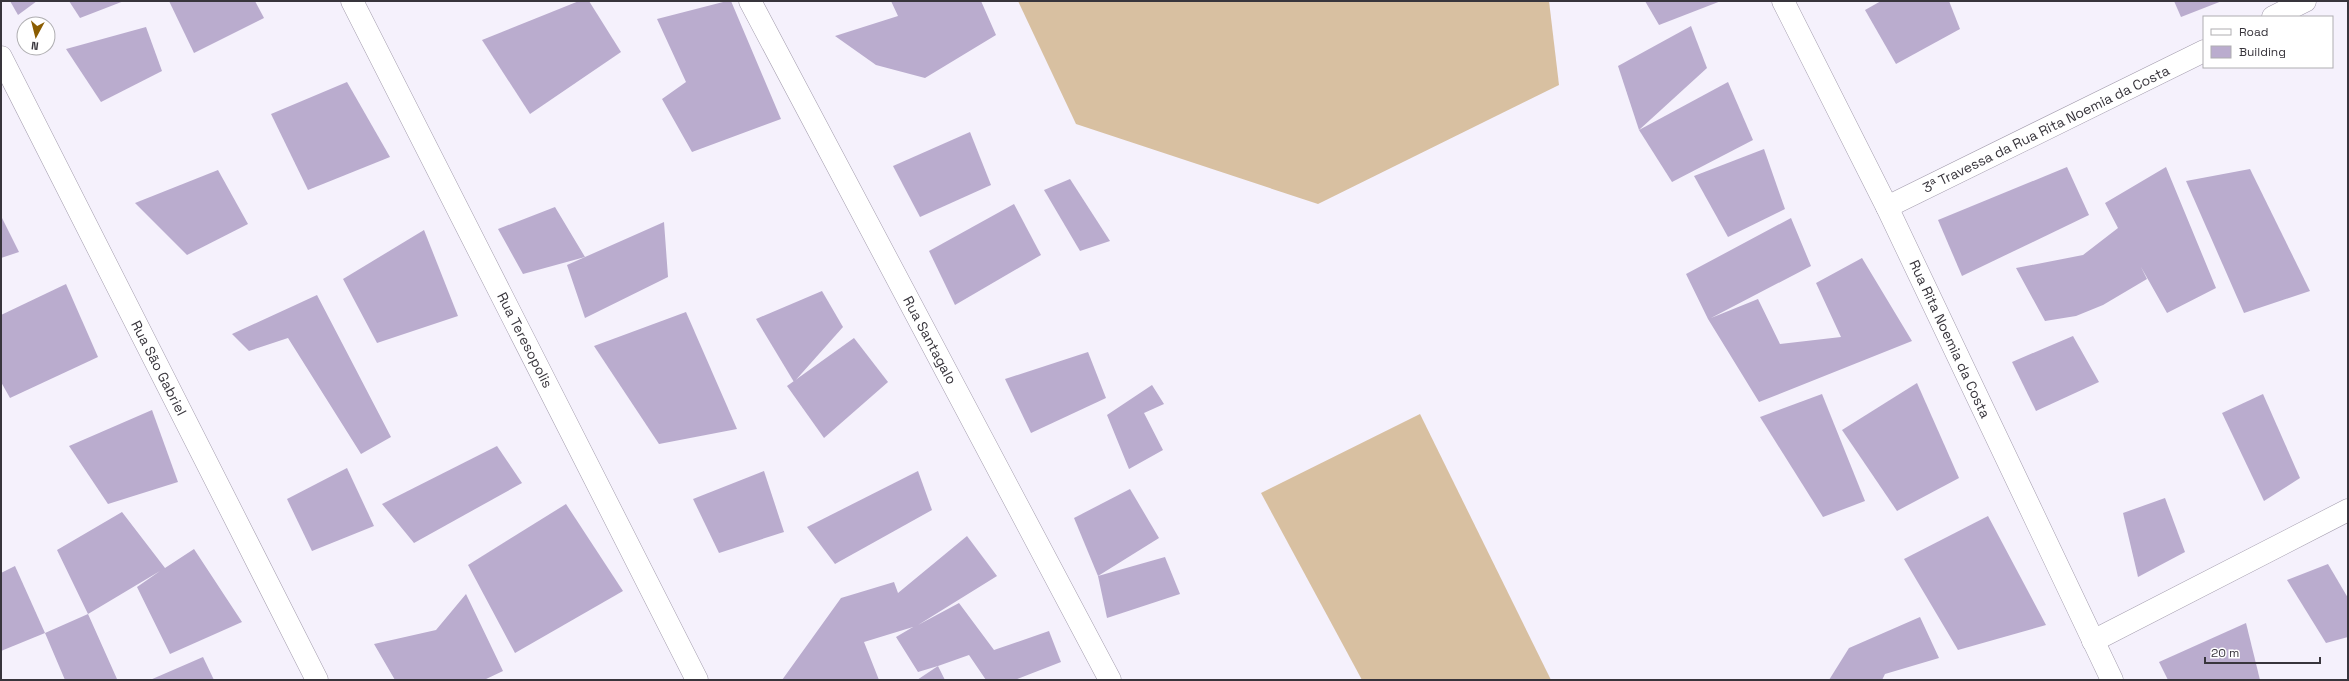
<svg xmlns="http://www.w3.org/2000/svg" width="2349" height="681" font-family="'Space Grotesk',sans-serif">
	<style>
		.forest { fill: #d8c0a1 }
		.building { fill: #baacce }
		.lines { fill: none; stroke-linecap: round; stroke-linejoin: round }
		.minor-casing { stroke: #a49dae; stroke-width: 23 }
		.minor { stroke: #fff; stroke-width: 22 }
		.labels { text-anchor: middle; stroke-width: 3.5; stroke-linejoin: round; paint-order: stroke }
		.street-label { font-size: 14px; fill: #38353c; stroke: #fff }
	</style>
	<rect width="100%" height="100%" fill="#f5f1fc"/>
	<g class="forest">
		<polygon points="1018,1 1549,1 1559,85 1318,204 1076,124"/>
		<polygon points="1420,414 1551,680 1362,680 1261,493"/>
	</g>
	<g class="building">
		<polygon points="10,1 37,1 18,15"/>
		<polygon points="69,1 124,1 80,18"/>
		<polygon points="169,1 255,1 264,18 194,53"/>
		<polygon points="579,1 589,1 621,52 530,114 482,40"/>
		<polygon points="727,1 731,1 781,119 692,152 662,99 686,82 657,19"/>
		<polygon points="891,1 981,1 996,35 925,78 876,65 835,36 898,16"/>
		<polygon points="1645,1 1721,1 1659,25"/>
		<polygon points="1881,1 1949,1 1960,29 1896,64 1865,10"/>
		<polygon points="2174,1 2222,1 2181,17"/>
		<polygon points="1691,26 1707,68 1639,130 1618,66"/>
		<polygon points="146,27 162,71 101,102 66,49"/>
		<polygon points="347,82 390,157 308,190 271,114"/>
		<polygon points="1728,82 1753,140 1672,182 1639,130"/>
		<polygon points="970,132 991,185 920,217 893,166"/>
		<polygon points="1764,149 1785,209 1728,237 1694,176"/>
		<polygon points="2067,167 2089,215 1962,276 1938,220"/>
		<polygon points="2166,167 2216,288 2167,313 2141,267 2147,279 2103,305 2076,316 2045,321 2016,268 2083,255 2118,228 2105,203"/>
		<polygon points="2250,169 2310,291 2244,313 2186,181"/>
		<polygon points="218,170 248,224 187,255 135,203"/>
		<polygon points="1070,179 1110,241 1080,251 1044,190"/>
		<polygon points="1014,204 1041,255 955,305 929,251"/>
		<polygon points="555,207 585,257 664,222 668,277 585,318 567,265 585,257 523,274 498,229"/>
		<polygon points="1,216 19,252 1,258"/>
		<polygon points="1791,218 1811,266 1711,318 1758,299 1780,344 1841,337 1816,283 1862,258 1912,341 1759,402 1708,319 1686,274"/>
		<polygon points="424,230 458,316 377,343 343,279"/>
		<polygon points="66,284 98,357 10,398 1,382 1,315"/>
		<polygon points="822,291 843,327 794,382 756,319"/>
		<polygon points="317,295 391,437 361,454 288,338 249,351 232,334"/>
		<polygon points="686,312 737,429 659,444 594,346"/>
		<polygon points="2073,336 2099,382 2036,411 2012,362"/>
		<polygon points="854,338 888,382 824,438 787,386"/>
		<polygon points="1088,352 1106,398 1031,433 1005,379"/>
		<polygon points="1917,383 1959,478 1897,511 1842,430"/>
		<polygon points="1152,385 1164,404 1144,413 1163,450 1129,469 1107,415"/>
		<polygon points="1822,394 1865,501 1823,517 1760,417"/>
		<polygon points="2263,394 2300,478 2264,501 2222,413"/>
		<polygon points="152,410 178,482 108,504 69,446"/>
		<polygon points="497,446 522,483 414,543 382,504"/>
		<polygon points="347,468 374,526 312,551 287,499"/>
		<polygon points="764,471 784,532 719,553 693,499"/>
		<polygon points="918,471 932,510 835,564 807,527"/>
		<polygon points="1130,489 1159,538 1098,576 1074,518"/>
		<polygon points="2165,498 2185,552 2138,577 2123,513"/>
		<polygon points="566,504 623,591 515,653 468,565"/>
		<polygon points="122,512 165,568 194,549 242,622 170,654 137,587 160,571 88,614 117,679 65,680 45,633 88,614 57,550"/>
		<polygon points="1988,516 2046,625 1958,650 1904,559"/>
		<polygon points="967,536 997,576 918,625 959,603 994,650 1049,631 1061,662 1015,680 986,680 969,655 938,666 945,680 917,680 938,666 918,672 896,637 913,627 864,642 879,680 782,680 841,598 894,582 898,593"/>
		<polygon points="1165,557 1180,594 1107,618 1098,576"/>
		<polygon points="2328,564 2348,598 2348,637 2326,643 2287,580"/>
		<polygon points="15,566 45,633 1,651 1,573"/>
		<polygon points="466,594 503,671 484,680 395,680 374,644 436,630"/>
		<polygon points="1920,617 1939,658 1885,674 1882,680 1829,680 1849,648"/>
		<polygon points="2246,623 2260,680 2168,680 2159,662"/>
		<polygon points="203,657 214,680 150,680"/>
	</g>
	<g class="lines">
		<defs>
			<g id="minor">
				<polyline points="352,1 697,680"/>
				<polyline points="750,1 1110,680"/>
				<polyline points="1783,1 1887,207 2112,680"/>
				<polyline points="2273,17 2305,1"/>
				<polyline points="1,57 317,680"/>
				<polyline points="1887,207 2204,51"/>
				<polyline points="2093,641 2348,510"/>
			</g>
		</defs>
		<use href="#minor" class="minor-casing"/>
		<use href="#minor" class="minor"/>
	</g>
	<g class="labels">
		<g class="street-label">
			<text transform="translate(2046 129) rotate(-26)" y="5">3ª Travessa da Rua Rita Noemia da Costa</text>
			<text transform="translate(1950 339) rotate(65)" y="5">Rua Rita Noemia da Costa</text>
			<text transform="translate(525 340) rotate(63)" y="5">Rua Teresopolis</text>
			<text transform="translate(930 340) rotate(62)" y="5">Rua Santagalo</text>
			<text transform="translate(159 368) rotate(63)" y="5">Rua São Gabriel</text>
		</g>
	</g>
	<rect width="2349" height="681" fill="none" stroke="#38353c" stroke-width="4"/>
	<rect x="2203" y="16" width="130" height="52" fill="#ffffff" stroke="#afaeb1"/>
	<rect x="2211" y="29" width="20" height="6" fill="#ffffff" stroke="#afaeb1"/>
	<text x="2239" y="36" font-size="12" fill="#38353c">Road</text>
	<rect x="2211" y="46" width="20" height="12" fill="#baacce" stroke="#afaeb1"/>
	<text x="2239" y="56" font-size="12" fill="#38353c">Building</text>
	<g transform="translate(36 36) rotate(187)"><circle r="19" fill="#ffffff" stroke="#afaeb1"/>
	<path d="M0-3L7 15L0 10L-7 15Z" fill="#8b5d01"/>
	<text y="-6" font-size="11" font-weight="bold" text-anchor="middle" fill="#38353c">N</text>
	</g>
	<path d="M2205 657v6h115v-6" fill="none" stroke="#38353c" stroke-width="2"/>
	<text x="2211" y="657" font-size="12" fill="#38353c" stroke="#ffffff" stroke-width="3" paint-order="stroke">20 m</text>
</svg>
